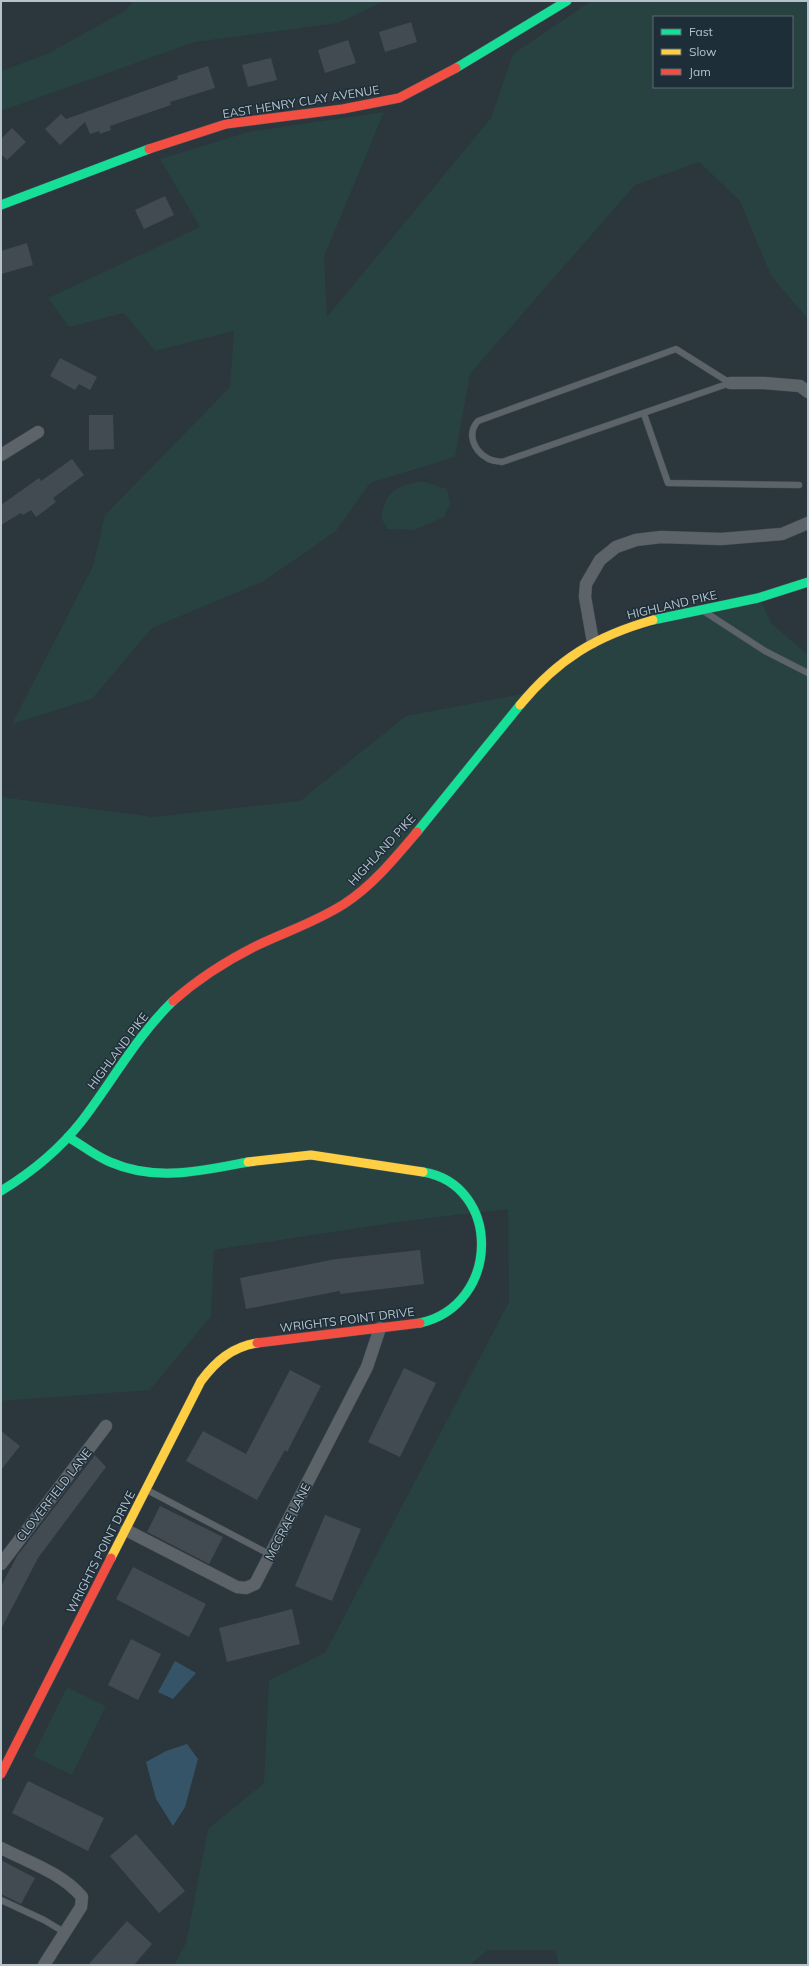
<svg xmlns="http://www.w3.org/2000/svg" width="809" height="1966" font-family="Mulish,sans-serif">
	<style>
		.green { fill: #274241; fill-rule: evenodd }
		.water { fill: #365468 }
		.building { fill: #424b51 }
		.lines { fill: none; stroke-linecap: round; stroke-linejoin: round }
		.lane-casing { stroke: #4a5157; stroke-width: 7 }
		.street-casing { stroke: #4a5157; stroke-width: 13 }
		.fast-casing { stroke: #4a5157; stroke-width: 10 }
		.slow-casing { stroke: #4a5157; stroke-width: 10 }
		.jam-casing { stroke: #4a5157; stroke-width: 10 }
		.lane { stroke: #5c646a; stroke-width: 6 }
		.street { stroke: #5c646a; stroke-width: 12 }
		.fast { stroke: #16e098; stroke-width: 9 }
		.slow { stroke: #ffcf43; stroke-width: 9 }
		.jam { stroke: #f24e42; stroke-width: 9 }
		.labels { text-anchor: middle; stroke-width: 3; stroke-linejoin: round; paint-order: stroke }
		.street-label { font-size: 12px; fill: #b6c3cd; stroke: #1e2e38 }
	</style>
	<rect width="100%" height="100%" fill="#2b363d"/>
	<g class="green">
		<polygon points="133,1 385,1 338,23 195,42 1,111 1,71 49,53 126,10"/>
		<path d="M 591,1 L 808,1 L 808,319 L 771,276 L 740,201 L 699,162 L 635,185 L 470,374 L 455,457 L 370,483 L 336,531 L 264,581 L 152,628 L 92,699 L 12,724 L 93,566 L 105,515 L 230,387 L 234,331 L 155,351 L 124,313 L 69,327 L 48,298 L 200,227 L 160,159 L 248,132 L 384,112 L 324,257 L 327,317 L 491,118 L 513,54 ZM 654,17 L 792,17 L 792,87 L 654,87 Z"/>
		<path d="M 422,481 L 447,489 L 450,504 L 444,517 L 414,530 L 388,529 L 381,518 C 385,490 397,486 422,481 Z"/>
		<polygon points="760,598 771,623 808,655 808,1965 559,1965 555,1950 488,1950 470,1965 174,1965 186,1943 208,1829 264,1783 269,1680 325,1653 509,1302 508,1209 405,1221 214,1250 211,1316 150,1390 1,1401 1,797 153,817 300,801 406,716 532,692 593,642"/>
		<polygon points="67,1687 106,1706 72,1775 33,1756"/>
	</g>
	<g class="water">
		<polygon points="175,1661 196,1673 173,1699 158,1692"/>
		<polygon points="187,1744 198,1759 185,1807 173,1826 156,1799 146,1762 166,1751"/>
	</g>
	<g class="building">
		<polygon points="411,22 417,42 385,52 379,32"/>
		<polygon points="348,40 356,63 325,73 318,50"/>
		<polygon points="271,58 277,80 248,87 242,65"/>
		<polygon points="208,66 215,88 170,102 171,105 110,126 111,130 100,134 99,131 90,134 85,122 60,145 45,129 61,114 66,119 178,79 177,76"/>
		<polygon points="12,128 26,142 7,160 1,154 1,139"/>
		<polygon points="165,196 174,215 144,229 135,210"/>
		<polygon points="27,243 33,265 1,274 1,251"/>
		<polygon points="60,358 97,377 90,390 79,384 75,390 50,376"/>
		<polygon points="89,415 113,415 114,449 89,450"/>
		<polygon points="72,459 84,475 53,498 56,502 36,517 31,510 23,515 21,513 1,525 1,505 39,478 41,481"/>
		<polygon points="420,1250 424,1284 340,1294 340,1291 246,1309 240,1278 336,1259"/>
		<polygon points="404,1368 436,1383 400,1457 368,1442"/>
		<polygon points="290,1370 321,1386 287,1452 285,1450 257,1500 186,1461 203,1431 246,1454"/>
		<polygon points="1,1431 20,1446 1,1470"/>
		<polygon points="95,1455 106,1467 38,1558 1,1629 1,1586 17,1556"/>
		<polygon points="160,1506 223,1537 209,1564 147,1532"/>
		<polygon points="325,1515 361,1529 332,1601 295,1586"/>
		<polygon points="133,1567 206,1604 189,1637 116,1599"/>
		<polygon points="292,1609 300,1644 227,1662 219,1628"/>
		<polygon points="131,1639 161,1654 138,1700 108,1685"/>
		<polygon points="28,1781 104,1818 88,1851 12,1813"/>
		<polygon points="136,1834 185,1891 159,1913 110,1856"/>
		<polygon points="1,1860 35,1878 21,1904 1,1894"/>
		<polygon points="127,1921 152,1944 134,1965 88,1965"/>
	</g>
	<g class="lines">
		<defs>
			<g id="lane">
				<path d="M 676,349 L 730,383 L 502,462 C 497,461 491,461 487,458 C 473,450 467,433 478,421 Z"/>
				<polyline points="644,414 668,483 799,485"/>
				<polyline points="705,612 765,651 808,673"/>
				<polyline points="147,1490 271,1555"/>
				<polyline points="1,1900 44,1920 64,1932"/>
			</g>
			<g id="street">
				<polyline points="730,383 764,383 800,386 808,392"/>
				<polyline points="1,455 38,432"/>
				<polyline points="593,642 585,597 586,584 600,560 616,547 636,540 661,537 721,539 782,534 808,523"/>
				<polyline points="126,1530 237,1587 246,1588 255,1584 367,1367 380,1328"/>
				<polyline points="1,1564 106,1426"/>
				<path d="M 1,1848 C 28,1862 62,1873 82,1897 L 81,1907 L 44,1965"/>
			</g>
			<g id="fast">
				<polyline points="456,68 567,1"/>
				<polyline points="1,205 149,149"/>
				<polyline points="653,620 758,598 808,582"/>
				<polyline points="417,832 520,705"/>
				<path d="M 68,1137 C 82,1145 95,1156 110,1162 C 156,1182 201,1171 248,1162"/>
				<path d="M 1,1191 C 32,1172 59,1150 81,1122 C 112,1082 136,1037 173,1001"/>
				<path d="M 420,1323 C 501,1305 502,1185 423,1172"/>
			</g>
			<g id="slow">
				<path d="M 520,705 C 558,659 596,636 653,620"/>
				<polyline points="248,1162 311,1155 423,1172"/>
				<path d="M 111,1558 L 201,1381 C 216,1361 232,1347 257,1343"/>
			</g>
			<g id="jam">
				<polyline points="149,149 226,124 343,109 399,98 456,68"/>
				<path d="M 173,1001 C 198,979 226,961 256,946 C 285,932 316,922 344,904 C 372,886 395,858 417,832"/>
				<polyline points="257,1343 420,1323"/>
				<polyline points="1,1774 111,1558"/>
			</g>
		</defs>
		<use href="#lane" class="lane-casing"/>
		<use href="#street" class="street-casing"/>
		<use href="#fast" class="fast-casing"/>
		<use href="#slow" class="slow-casing"/>
		<use href="#jam" class="jam-casing"/>
		<use href="#lane" class="lane"/>
		<use href="#street" class="street"/>
		<use href="#fast" class="fast"/>
		<use href="#slow" class="slow"/>
		<use href="#jam" class="jam"/>
	</g>
	<g class="labels">
		<g class="street-label">
			<text transform="translate(301 102) rotate(-9)" y="4">EAST HENRY CLAY AVENUE</text>
			<text transform="translate(672 605) rotate(-13)" y="4">HIGHLAND PIKE</text>
			<text transform="translate(382 850) rotate(-47)" y="4">HIGHLAND PIKE</text>
			<text transform="translate(118 1051) rotate(-53)" y="4">HIGHLAND PIKE</text>
			<text transform="translate(347 1320) rotate(-7)" y="4">WRIGHTS POINT DRIVE</text>
			<text transform="translate(54 1495) rotate(-52)" y="4">CLOVERFIELD LANE</text>
			<text transform="translate(288 1522) rotate(-63)" y="4">MCCRAE LANE</text>
			<text transform="translate(101 1552) rotate(-63)" y="4">WRIGHTS POINT DRIVE</text>
		</g>
	</g>
	<rect width="809" height="1966" fill="none" stroke="#b6c3cd" stroke-width="4"/>
	<rect x="653" y="16" width="140" height="72" fill="#1e2e38" stroke="#5b6a74"/>
	<rect x="661" y="29" width="20" height="6" fill="#16e098" stroke="#5b6a74"/>
	<text x="689" y="36" font-size="12" fill="#b6c3cd">Fast</text>
	<rect x="661" y="49" width="20" height="6" fill="#ffcf43" stroke="#5b6a74"/>
	<text x="689" y="56" font-size="12" fill="#b6c3cd">Slow</text>
	<rect x="661" y="69" width="20" height="6" fill="#f24e42" stroke="#5b6a74"/>
	<text x="689" y="76" font-size="12" fill="#b6c3cd">Jam</text>
</svg>
